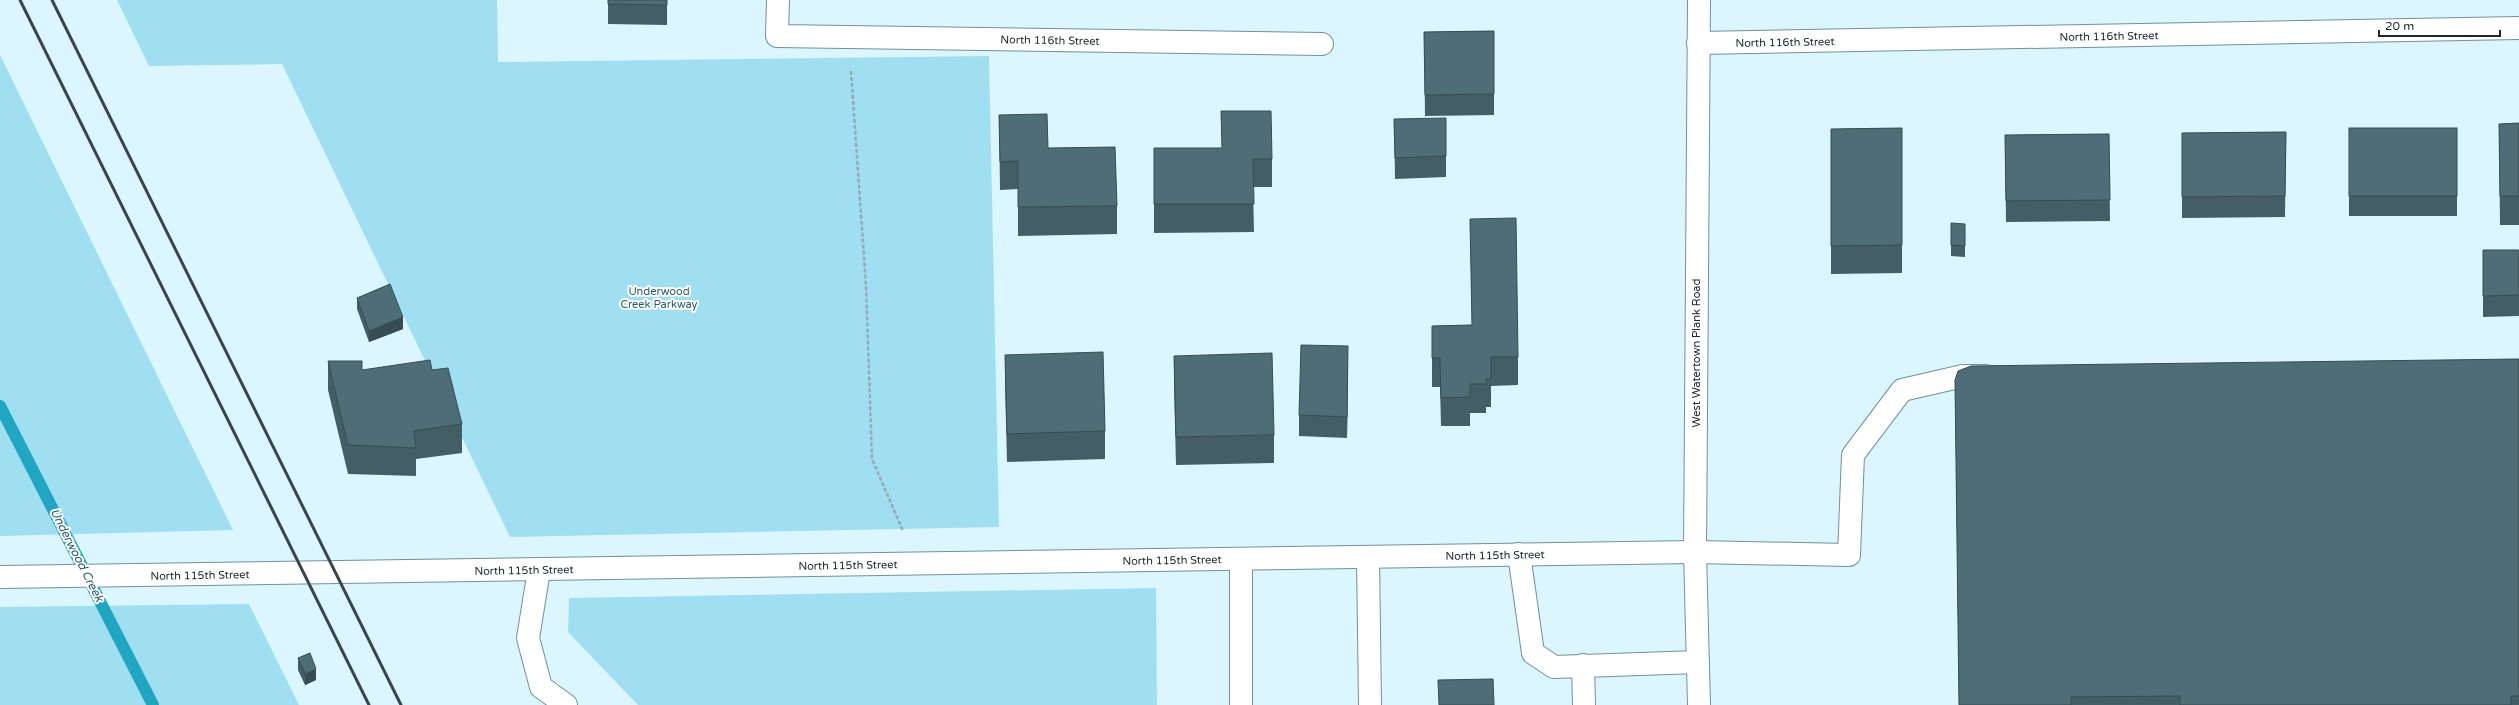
<svg xmlns="http://www.w3.org/2000/svg" width="2519" height="705" font-family="'Varela Round',sans-serif">
	<style>
		.green { fill: #a0dff1 }
		.lines { fill: none; stroke-linecap: round; stroke-linejoin: round }
		.stream { stroke: #20a5c3; stroke-width: 12 }
		.lane-casing { stroke: #71919a; stroke-width: 24 }
		.street-casing { stroke: #71919a; stroke-width: 24 }
		.secondary-casing { stroke: #71919a; stroke-width: 24 }
		.path { stroke: #95aab1; stroke-width: 2.5; stroke-dasharray: 4 2; stroke-linecap: butt }
		.lane { stroke: #fff; stroke-width: 22 }
		.street { stroke: #fff; stroke-width: 22 }
		.secondary { stroke: #fff; stroke-width: 22 }
		.rail { stroke: #38464b; stroke-width: 3 }
		.wall { fill: #435e65 }
		.shaded-wall { fill: #374c53 }
		.building { fill: #4e6d76; stroke: #374c53 }
		.labels { text-anchor: middle; stroke-width: 4; stroke-linejoin: round; paint-order: stroke }
		.street-label { font-size: 11px; fill: #1c282c; stroke: #fff }
		.park-label { font-size: 11px; fill: #295b68; stroke: #fff }
		.water-label { font-size: 12px; font-style: italic; fill: #275966; stroke: #fff }
	</style>
	<rect width="100%" height="100%" fill="#dbf6ff"/>
	<g class="green">
		<polygon points="117,0 497,0 498,62 989,56 999,527 510,537 282,64 149,66"/>
		<polygon points="0,55 233,530 0,536"/>
		<polygon points="1156,588 1157,705 638,705 568,632 569,598"/>
		<polygon points="249,604 299,705 0,705 0,607"/>
	</g>
	<g class="lines">
		<polyline class="stream" points="0,406 153,705"/>
		<defs>
			<g id="lane">
				<polyline points="1695,552 1849,555 1853,455 1902,390 1963,376 1986,376"/>
				<polyline points="1519,554 1533,653 1554,667 1698,662"/>
				<polyline points="1368,557 1370,705"/>
				<polyline points="1241,559 1241,705"/>
				<polyline points="539,570 528,638 541,687 566,705"/>
				<polyline points="1583,665 1584,705"/>
			</g>
			<g id="street">
				<polyline points="778,0 777,36 1322,44"/>
				<polyline points="1698,43 2519,28"/>
				<polyline points="0,577 1695,552"/>
			</g>
			<polyline id="secondary" points="1699,0 1695,552 1699,705"/>
		</defs>
		<use href="#lane" class="lane-casing"/>
		<use href="#street" class="street-casing"/>
		<use href="#secondary" class="secondary-casing"/>
		<polyline class="path" points="851,71 866,286 872,459 903,531"/>
		<use href="#lane" class="lane"/>
		<use href="#street" class="street"/>
		<use href="#secondary" class="secondary"/>
		<g class="rail">
			<polyline points="20,0 369,705"/>
			<polyline points="52,0 401,705"/>
		</g>
	</g>
	<g class="wall">
		<polygon points="608,0 667,0 667,25 608,24"/>
		<polygon points="1494,31 1494,115 1425,116 1424,32"/>
		<polygon points="1221,111 1272,159 1272,187 1253,187 1254,232 1154,233 1154,148 1222,148"/>
		<polygon points="999,115 1048,148 1117,206 1117,234 1018,236 1018,189 1000,190"/>
		<polygon points="1394,119 1446,156 1446,177 1395,179"/>
		<polygon points="2519,123 2519,225 2500,225 2499,124"/>
		<polygon points="1902,128 1902,273 1831,274 1831,129"/>
		<rect x="2349" y="128" width="108" height="88"/>
		<polygon points="2286,132 2285,217 2182,218 2182,133"/>
		<polygon points="2109,134 2110,221 2006,222 2005,135"/>
		<polygon points="1470,219 1518,357 1518,385 1491,386 1491,407 1486,407 1486,413 1470,413 1470,426 1441,426 1440,387 1432,387 1432,326 1472,325"/>
		<polygon points="1965,224 1965,257 1951,256 1951,245"/>
		<polygon points="2519,250 2519,316 2483,317 2483,271"/>
		<polygon points="357,298 403,329 369,342 357,309"/>
		<polygon points="1005,355 1105,431 1105,459 1007,462 1005,383"/>
		<polygon points="1174,356 1274,435 1274,463 1176,465 1174,384"/>
		<polygon points="2519,359 2519,705 1959,705 1955,380"/>
		<polygon points="328,361 362,370 432,370 462,424 462,453 416,459 416,476 348,474 328,390"/>
		<polygon points="1348,367 1347,438 1299,436 1299,415"/>
		<polygon points="298,658 316,680 305,685 298,670"/>
	</g>
	<g class="shaded-wall">
		<polygon points="403,317 403,329 369,342 369,331"/>
		<polygon points="1348,346 1348,367 1347,438 1347,417"/>
		<polygon points="316,669 316,680 305,685 305,674"/>
	</g>
	<g class="building">
		<polygon points="608,0 667,0 667,5 608,4"/>
		<polygon points="1494,31 1494,94 1425,95 1424,32"/>
		<polygon points="1221,111 1271,111 1272,159 1253,159 1254,204 1154,204 1154,148 1222,148"/>
		<polygon points="1047,114 1048,148 1115,147 1117,206 1018,207 1018,161 1000,162 999,115"/>
		<polygon points="1446,118 1446,156 1395,158 1394,119"/>
		<polygon points="2519,123 2519,196 2500,196 2499,124"/>
		<polygon points="1902,128 1902,245 1831,246 1831,129"/>
		<rect x="2349" y="128" width="108" height="68"/>
		<polygon points="2286,132 2285,196 2182,197 2182,133"/>
		<polygon points="2109,134 2110,200 2006,201 2005,135"/>
		<polygon points="1516,218 1518,357 1491,357 1491,379 1486,379 1486,384 1470,384 1470,397 1441,398 1440,358 1432,358 1432,326 1472,325 1470,219"/>
		<polygon points="1951,223 1965,224 1965,246 1951,245"/>
		<polygon points="2483,250 2519,250 2519,295 2483,296"/>
		<polygon points="390,284 403,317 369,331 357,298"/>
		<polygon points="1301,345 1348,346 1347,417 1299,415"/>
		<polygon points="1103,352 1105,431 1007,434 1005,355"/>
		<polygon points="1272,353 1274,435 1176,437 1174,356"/>
		<polygon points="2519,359 2519,696 2511,696 2511,705 2180,705 2180,696 2071,697 2071,705 1959,705 1955,380 1958,371 1971,366"/>
		<polygon points="430,360 432,370 448,368 462,424 414,431 416,448 348,445 328,361 362,361 362,370"/>
		<polygon points="310,653 316,669 305,674 298,658"/>
		<polygon points="1493,679 1494,705 1439,705 1438,680"/>
	</g>
	<g class="labels">
		<g class="street-label">
			<text transform="translate(2109 36) rotate(-1)" y="4">North 116th Street</text>
			<text transform="translate(1050 40) rotate(1)" y="4">North 116th Street</text>
			<text transform="translate(1785 42) rotate(-1)" y="4">North 116th Street</text>
			<text transform="translate(1696 353) rotate(-90)" y="4">West Watertown Plank Road</text>
			<text transform="translate(1495 555) rotate(-1)" y="4">North 115th Street</text>
			<text transform="translate(1172 560) rotate(-1)" y="4">North 115th Street</text>
			<text transform="translate(848 565) rotate(-1)" y="4">North 115th Street</text>
			<text transform="translate(524 570) rotate(-1)" y="4">North 115th Street</text>
			<text transform="translate(200 575) rotate(-1)" y="4">North 115th Street</text>
		</g>
		<g class="park-label">
			<text x="659" y="295">Underwood<tspan x="659" dy="13">Creek Parkway</tspan></text>
		</g>
		<g class="water-label">
			<text transform="translate(77 555) rotate(63)" y="4">Underwood Creek</text>
		</g>
	</g>
	<path d="M2379 30v6h121v-6" fill="none" stroke="#1c282c" stroke-width="2"/>
	<text x="2385" y="30" font-size="12" fill="#1c282c" stroke="#ffffff" stroke-width="3" paint-order="stroke">20 m</text>
</svg>
